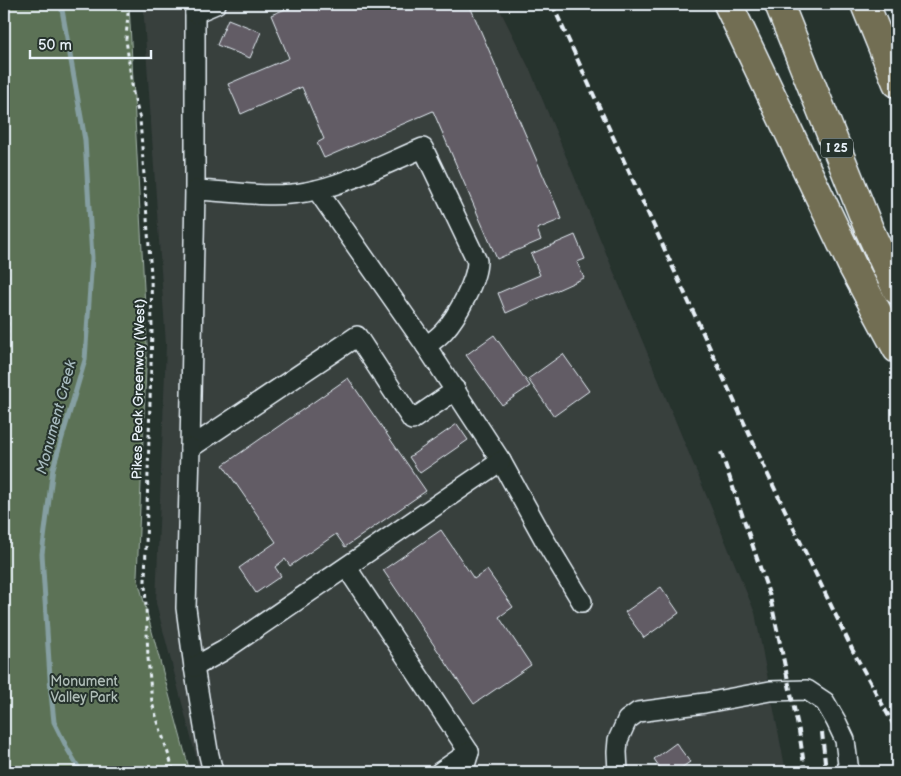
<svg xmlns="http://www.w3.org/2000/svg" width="901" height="776" font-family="'Balsamiq Sans',sans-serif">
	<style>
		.built { fill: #383f3e }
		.green { fill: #5c7257; stroke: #a2b2a8 }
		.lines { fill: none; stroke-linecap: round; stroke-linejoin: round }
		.stream { stroke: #859fa2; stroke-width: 5 }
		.building { fill: #625c65; stroke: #e8f1f8 }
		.minor-casing { stroke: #e8f1f8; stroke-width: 22 }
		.highway-casing { stroke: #e8f1f8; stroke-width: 31 }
		.path { stroke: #e8f1f8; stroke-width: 3; stroke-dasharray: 4 4; stroke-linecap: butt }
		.minor { stroke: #26332d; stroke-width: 19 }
		.highway { stroke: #726e52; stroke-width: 28 }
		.rail { stroke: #e8f1f8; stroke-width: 4; stroke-dasharray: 8 4; stroke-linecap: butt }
		.labels { text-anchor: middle; stroke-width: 4; stroke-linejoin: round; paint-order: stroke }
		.shield { fill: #26332d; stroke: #aeb8bb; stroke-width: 1 }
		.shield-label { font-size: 12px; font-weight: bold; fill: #e8f1f8 }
		.street-label { font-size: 14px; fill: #e8f1f8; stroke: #26332d }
		.park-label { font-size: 14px; fill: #b0beb8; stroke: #26332d }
		.water-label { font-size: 15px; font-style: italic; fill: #a6babe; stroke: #26332d }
	</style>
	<rect width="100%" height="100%" fill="#26332d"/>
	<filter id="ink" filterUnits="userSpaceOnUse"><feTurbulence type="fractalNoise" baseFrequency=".02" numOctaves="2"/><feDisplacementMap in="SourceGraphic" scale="10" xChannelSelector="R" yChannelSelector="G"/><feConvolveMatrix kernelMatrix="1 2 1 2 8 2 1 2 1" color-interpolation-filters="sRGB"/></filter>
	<g filter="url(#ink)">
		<polygon class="built" points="143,4 497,4 531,72 755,613 786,772 200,772 156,603 166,345"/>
		<polygon class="green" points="4,4 129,4 147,345 137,576 190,772 4,772"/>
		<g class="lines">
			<polyline class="stream" points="61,4 85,140 92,258 85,360 53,468 42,554 51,693 54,722 68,750 81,772"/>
		</g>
		<g class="building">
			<polygon points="297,4 469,4 562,219 537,229 541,240 497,259 433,111 324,158 317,143 324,139 302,87 241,114 228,84 289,58 271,15"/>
			<polygon points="228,19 261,32 250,58 217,45"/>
			<polygon points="575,235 585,259 577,262 584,278 506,313 498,293 540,275 531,254"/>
			<polygon points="494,335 530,386 502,405 466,355"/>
			<polygon points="563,354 589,391 554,416 528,379"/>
			<polygon points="348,378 426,491 345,547 336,534 290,566 285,559 275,567 281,576 256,593 239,568 276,542 223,465"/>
			<polygon points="457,424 468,440 420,473 409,457"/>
			<polygon points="441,530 474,579 487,570 513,607 499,617 531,665 474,704 383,570"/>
			<polygon points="661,587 679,613 644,638 625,612"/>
			<polygon points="676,743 690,762 675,772 663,772 654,759"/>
		</g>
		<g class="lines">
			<defs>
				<g id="minor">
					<path d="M 195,4 L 195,190 C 231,191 269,199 306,192 C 343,186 387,163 423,148 L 477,261 C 477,280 457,317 444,331 C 439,337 433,341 426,346 L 501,461 L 544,539 L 582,602"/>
					<polyline points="195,13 216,4"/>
					<polyline points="195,190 190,448 357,336 412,420 456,390"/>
					<polyline points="317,190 426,346"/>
					<polyline points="190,448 186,608 194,667 208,751 213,772"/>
					<polyline points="347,568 469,752 463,772"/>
					<polyline points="194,667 223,651 501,461"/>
					<polyline points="440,772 469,752"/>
					<polyline points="618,772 617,752 618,740 627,720 638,712 705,703 770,691 807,690 825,702 836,721 845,740 849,772"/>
				</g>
				<g id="highway">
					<polyline points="728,4 853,267 897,349"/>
					<polyline points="779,4 869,229 897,290"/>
					<polyline points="865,4 897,83"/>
				</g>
			</defs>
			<use href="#minor" class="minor-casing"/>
			<use href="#highway" class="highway-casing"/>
			<g class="path">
				<polyline points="126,4 128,13 126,39 133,93 140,119 151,275 152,329 145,581 148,658 152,703 174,772"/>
				<path d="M 4,210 C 9,272 9,334 4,396"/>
			</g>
			<use href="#minor" class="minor"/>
			<use href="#highway" class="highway"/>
			<g class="rail">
				<polyline points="552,4 769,477 853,651 897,731"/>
				<polyline points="721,452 770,597 799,731 805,772"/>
				<polyline points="822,732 826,772"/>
			</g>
		</g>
	</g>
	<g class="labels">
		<rect class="shield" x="821" y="138.5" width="32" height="19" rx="4"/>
		<g class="shield-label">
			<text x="837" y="152">I 25</text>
		</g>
		<g class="street-label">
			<text transform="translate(138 389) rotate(-89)" y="5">Pikes Peak Greenway (West)</text>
		</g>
		<g class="park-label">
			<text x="84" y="686">Monument<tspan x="84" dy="16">Valley Park</tspan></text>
		</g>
		<g class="water-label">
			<text transform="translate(56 417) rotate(-75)" y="5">Monument Creek</text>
		</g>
	</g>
	<rect width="901" height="776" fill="none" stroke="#26332d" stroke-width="20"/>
	<rect x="10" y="10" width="881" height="756" fill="none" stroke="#e8f1f8" stroke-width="2" filter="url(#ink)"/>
	<path d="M30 50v8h121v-8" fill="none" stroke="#e8f1f8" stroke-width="2.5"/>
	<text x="38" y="50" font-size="15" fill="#e8f1f8" stroke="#26332d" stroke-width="4" paint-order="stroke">50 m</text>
</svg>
